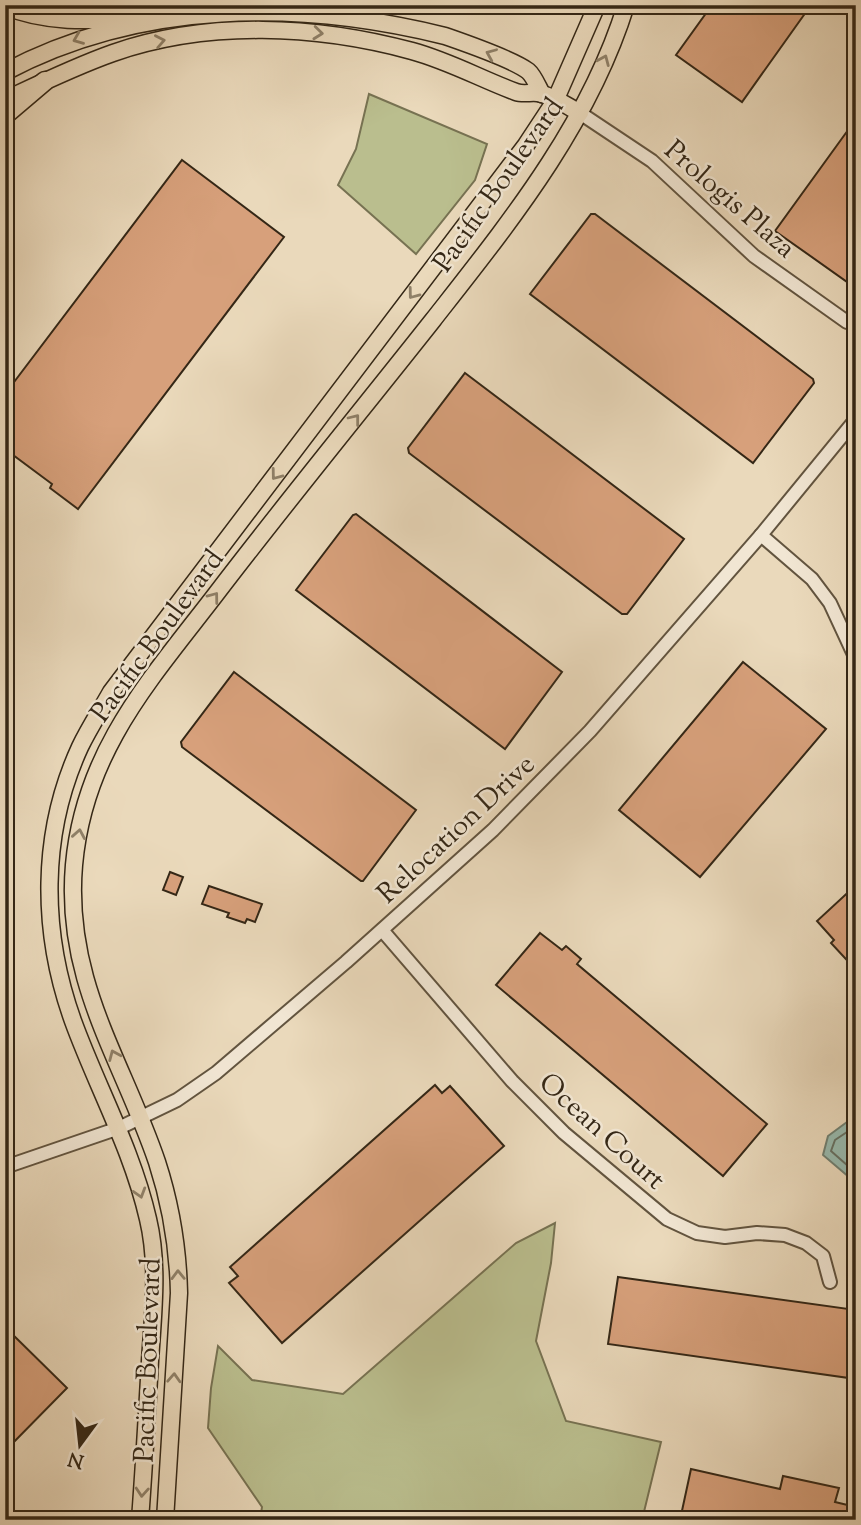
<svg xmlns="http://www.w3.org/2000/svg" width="861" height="1525" font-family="'Sorts Mill Goudy',serif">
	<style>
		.green { fill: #babe8e; stroke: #777252; stroke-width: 2 }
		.water { fill: #98baae; stroke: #707f71; stroke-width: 2 }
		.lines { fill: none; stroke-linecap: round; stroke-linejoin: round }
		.shore { stroke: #667062; stroke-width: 2 }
		.building { fill: #d7a07b; stroke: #342716; stroke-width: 2 }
		.minor-casing { stroke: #62543f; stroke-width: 16 }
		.major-casing { stroke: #342716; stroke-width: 19 }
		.highway-casing { stroke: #342716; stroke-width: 21 }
		.minor { stroke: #f1e6d3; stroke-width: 12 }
		.major { stroke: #ead9bb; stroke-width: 16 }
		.highway { stroke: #ead9bb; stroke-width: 18 }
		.oneway { stroke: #8f8068 }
		.labels { text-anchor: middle; stroke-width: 5; stroke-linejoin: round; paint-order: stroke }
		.street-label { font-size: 28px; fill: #342716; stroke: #f1e6d3 }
	</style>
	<rect width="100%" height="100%" fill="#ead9bb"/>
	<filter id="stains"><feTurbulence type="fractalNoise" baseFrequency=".00286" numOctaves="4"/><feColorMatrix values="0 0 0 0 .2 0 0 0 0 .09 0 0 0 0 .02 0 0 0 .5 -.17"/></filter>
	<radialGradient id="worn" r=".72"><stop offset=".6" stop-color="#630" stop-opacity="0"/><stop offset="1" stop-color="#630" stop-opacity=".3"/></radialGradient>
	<g class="green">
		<polygon points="369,94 487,144 475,180 416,254 338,185 356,149"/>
		<polygon points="555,1223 551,1263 536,1341 566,1421 661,1442 642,1520 260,1520 262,1507 208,1428 211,1388 218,1346 252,1380 343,1394 516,1243"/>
	</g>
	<polygon class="water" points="851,1119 856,1120 856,1183 823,1155 828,1136"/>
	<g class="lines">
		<polyline class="shore" points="856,1126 835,1140 831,1151 856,1173"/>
	</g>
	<g class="building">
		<polygon points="712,5 811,5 742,102 676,55"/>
		<polygon points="856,119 856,276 850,284 775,231"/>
		<polygon points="182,160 284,237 78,509 50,488 52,484 5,449 5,394"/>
		<polygon points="591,214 595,214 813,379 814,383 753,463 530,294"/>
		<polygon points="465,373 684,539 627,614 622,614 409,453 408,448"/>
		<polygon points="356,514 562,672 505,749 296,590 353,515"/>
		<polygon points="743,662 826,729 700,877 619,810"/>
		<polygon points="234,672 416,810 363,881 361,881 182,747 181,742"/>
		<polygon points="170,872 183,877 176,895 163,890"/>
		<polygon points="856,885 856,970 831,943 834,940 817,921"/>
		<polygon points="209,886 262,904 255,922 247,919 245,923 227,917 229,913 202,904"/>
		<polygon points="540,933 562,950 566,946 581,959 577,964 767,1124 723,1176 496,985"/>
		<polygon points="435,1085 442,1093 450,1086 504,1146 282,1343 229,1283 238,1276 230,1267"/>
		<polygon points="618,1277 856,1310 856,1379 608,1344"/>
		<polygon points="5,1327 67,1388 5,1451"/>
		<polygon points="691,1469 780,1489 783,1476 839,1488 835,1502 856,1507 856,1520 680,1520"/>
	</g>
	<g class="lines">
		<defs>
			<g id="minor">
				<polyline points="580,113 652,161 754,256 847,322"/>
				<polyline points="761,535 812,579 830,603 856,659"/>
				<polyline points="382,930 512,1081 564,1133 667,1219 697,1233 725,1237 757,1233 785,1235 806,1243 823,1256 830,1282"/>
				<polyline points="5,1167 119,1128 177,1100 216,1073 346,962 493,830 590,731 761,535 856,419"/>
			</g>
			<g id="major">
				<path d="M 5,72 C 141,0 299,0 445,36 C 465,43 512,59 528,71 C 534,76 538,87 542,94"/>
				<path d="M 5,100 C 41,83 76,66 113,53 C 208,20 316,25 412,51 C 449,61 481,79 516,92 C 524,95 534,91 542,94 C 555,97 569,107 580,113"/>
				<path d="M 140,1520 C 144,1467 147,1414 150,1361 C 153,1314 159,1265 148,1219 C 132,1149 97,1087 73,1021 C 41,932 40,834 80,747 C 89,728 101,710 111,692 L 526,145 L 555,101 L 597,5"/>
				<path d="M 165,1520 L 179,1293 C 178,1248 171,1205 157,1162 C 122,1059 64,981 74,865 C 84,751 150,680 216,594 C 287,501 361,411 433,320 C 509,223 589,125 626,5"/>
			</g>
			<g id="highway">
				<path d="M 5,5 C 53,26 108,18 158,16"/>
				<polyline points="5,115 45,81"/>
			</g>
		</defs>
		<use href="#minor" class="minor-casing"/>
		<use href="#major" class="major-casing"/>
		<use href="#highway" class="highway-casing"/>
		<use href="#minor" class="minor"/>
		<use href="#major" class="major"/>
		<use href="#highway" class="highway"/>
	</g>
	<defs><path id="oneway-chevron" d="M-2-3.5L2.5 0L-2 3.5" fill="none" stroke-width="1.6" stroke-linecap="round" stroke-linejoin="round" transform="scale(1.75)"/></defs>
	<g class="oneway">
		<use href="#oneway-chevron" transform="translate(318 33) rotate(6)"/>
		<use href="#oneway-chevron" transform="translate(78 39) rotate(158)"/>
		<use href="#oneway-chevron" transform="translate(160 41) rotate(-11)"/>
		<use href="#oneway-chevron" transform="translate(491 54) rotate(-157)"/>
		<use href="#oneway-chevron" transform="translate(604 60) rotate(-67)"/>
		<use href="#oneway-chevron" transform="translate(413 294) rotate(127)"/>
		<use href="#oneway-chevron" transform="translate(355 419) rotate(-52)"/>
		<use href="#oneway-chevron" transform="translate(276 475) rotate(127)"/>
		<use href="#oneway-chevron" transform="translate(214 597) rotate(-53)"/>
		<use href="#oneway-chevron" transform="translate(79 834) rotate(-80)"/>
		<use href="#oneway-chevron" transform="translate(114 1055) rotate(-113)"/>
		<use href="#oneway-chevron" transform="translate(140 1193) rotate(73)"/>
		<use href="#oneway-chevron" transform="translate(178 1275) rotate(-91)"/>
		<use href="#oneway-chevron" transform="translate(174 1378) rotate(-87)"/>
		<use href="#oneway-chevron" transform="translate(142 1492) rotate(94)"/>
	</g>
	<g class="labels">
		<g class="street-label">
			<text transform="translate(497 184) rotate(-55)" y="10">Pacific Boulevard</text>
			<text transform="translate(731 198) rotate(41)" y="10">Prologis Plaza</text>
			<text transform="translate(156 635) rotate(-54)" y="10">Pacific Boulevard</text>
			<text transform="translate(455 828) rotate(-43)" y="10">Relocation Drive</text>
			<text transform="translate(603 1130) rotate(42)" y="10">Ocean Court</text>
			<text transform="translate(146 1360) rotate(-88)" y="10">Pacific Boulevard</text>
		</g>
	</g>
	<rect width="861" height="1525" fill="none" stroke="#ead9bb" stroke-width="28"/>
	<rect x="7" y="7" width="847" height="1511" fill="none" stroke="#342716" stroke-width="3.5"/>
	<rect x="14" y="14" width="833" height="1497" fill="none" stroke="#342716" stroke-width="2"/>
	<g transform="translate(80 1445) rotate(195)" stroke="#f1e6d3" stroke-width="5" paint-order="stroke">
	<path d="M0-5L12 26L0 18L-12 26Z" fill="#342716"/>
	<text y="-10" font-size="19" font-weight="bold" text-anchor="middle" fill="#342716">N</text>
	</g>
	<rect width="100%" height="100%" filter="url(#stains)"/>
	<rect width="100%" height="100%" fill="url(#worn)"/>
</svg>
